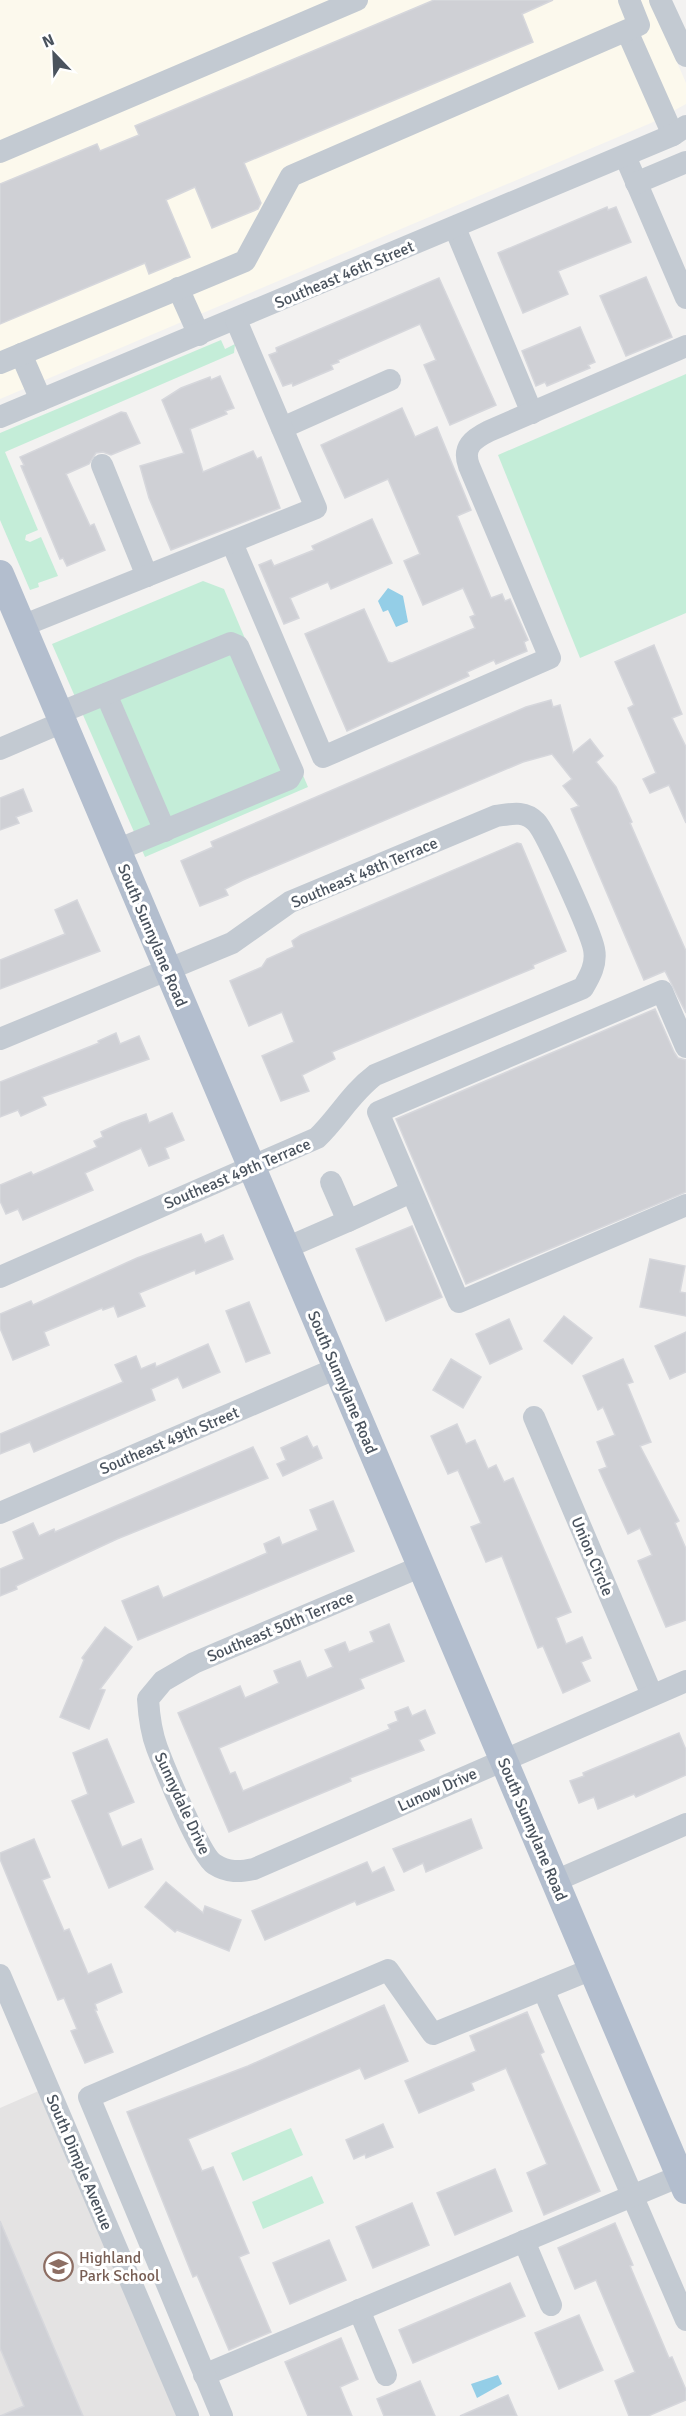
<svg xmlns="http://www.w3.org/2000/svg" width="686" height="2416" font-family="Signika,sans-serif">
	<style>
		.commercial { fill: #fcf9ed }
		.education { fill: #e4e3e3 }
		.green { fill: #c4edd8 }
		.water { fill: #94cee7 }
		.building { fill: #cfd0d5; stroke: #d6d7dc; stroke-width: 1.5 }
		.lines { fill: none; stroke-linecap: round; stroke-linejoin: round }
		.minor { stroke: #c3cad2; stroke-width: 22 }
		.major { stroke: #b3bece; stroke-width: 28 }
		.labels { text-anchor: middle; stroke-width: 6; stroke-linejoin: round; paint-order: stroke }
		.street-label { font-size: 16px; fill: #4a535e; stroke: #fff }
		.education-label { font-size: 16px; fill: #785e54; stroke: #fff; text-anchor: start }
	</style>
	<rect width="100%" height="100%" fill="#f3f2f1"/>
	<polygon class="commercial" points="0,0 650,0 686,83 686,104 651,123 0,399"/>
	<polygon class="education" points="41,2090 179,2416 0,2416 0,2108"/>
	<g class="green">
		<polygon points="221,340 225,349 235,344 234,353 5,452 38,530 26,535 25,540 30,542 41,537 58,576 38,583 39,587 30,590 0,520 0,433"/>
		<polygon points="686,374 686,613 580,658 498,455"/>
		<polygon points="203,581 224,589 308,787 145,857 52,644"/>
		<polygon points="291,2128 303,2155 243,2181 231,2153"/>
		<polygon points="312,2176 324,2203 263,2229 252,2202"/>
	</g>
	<g class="water">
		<polygon points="388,588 403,596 408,622 396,627 388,610 383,612 378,601"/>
		<polygon points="498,2375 502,2384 477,2398 471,2384"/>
	</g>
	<g class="building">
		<polygon points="434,0 553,0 522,14 533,42 244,163 261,203 258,209 212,228 195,187 166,200 190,257 149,274 145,263 0,324 0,184 97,144 100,151 139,135 135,126"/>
		<polygon points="607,207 608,210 616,207 631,242 558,271 568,294 523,313 498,253"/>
		<polygon points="646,277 672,337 626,356 600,296"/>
		<polygon points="439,278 496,405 450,425 424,365 436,360 420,324 338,360 339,362 331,365 333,369 293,386 292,383 283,386 269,355 277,352 276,348"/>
		<polygon points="580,327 595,362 588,365 590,368 547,386 545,382 536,386 522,351"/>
		<polygon points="220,376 234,408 225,411 227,414 190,429 203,472 253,451 257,459 261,457 280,508 171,550 149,498 140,466 184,453 162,400 181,388 210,377 211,380"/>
		<polygon points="402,408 415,437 437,427 471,510 457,516 491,598 502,594 505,601 510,599 528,640 524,642 527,651 496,664 494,660 467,672 469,676 347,731 305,634 364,609 388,662 392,663 475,628 470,617 475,615 463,588 423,605 404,561 420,554 388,479 345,498 321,445"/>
		<polygon points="121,412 126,413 140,443 111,455 103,452 96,453 89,464 66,474 90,526 94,524 105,550 67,566 63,558 60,559 21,466 24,465 20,457"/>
		<polygon points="372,519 392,563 331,589 328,582 290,598 299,618 284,624 259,565 271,560 274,566 314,550 312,546"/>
		<polygon points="654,645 682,714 672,718 686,747 686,823 669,785 650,793 643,779 656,773 628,708 634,705 615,662"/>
		<polygon points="551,700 553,707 560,705 573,753 590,739 603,756 596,762 616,787 632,822 630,823 686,951 686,1013 665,971 644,980 571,809 579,806 563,786 572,779 552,754 523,762 243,880 225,889 228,895 200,906 181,861 213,847 211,842 526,707"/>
		<polygon points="23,789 32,811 16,817 19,823 0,830 0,798"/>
		<polygon points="517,843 521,844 566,951 533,965 534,968 332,1052 335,1059 302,1075 309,1091 281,1101 262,1056 294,1042 282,1012 249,1026 230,981 262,967 267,959 294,947 292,941 301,935"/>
		<polygon points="77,900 100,951 0,989 0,960 65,934 55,910"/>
		<polygon points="655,1009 674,1052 678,1058 686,1060 686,1192 466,1284 396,1119"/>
		<polygon points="116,1033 120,1044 139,1036 149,1059 42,1097 46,1105 21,1116 18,1110 0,1117 0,1082 99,1043 98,1041"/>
		<polygon points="172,1113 184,1140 165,1148 169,1158 149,1166 141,1148 85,1173 93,1190 23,1220 18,1209 6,1214 0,1201 0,1185 31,1172 33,1175 97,1147 94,1141 103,1137 101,1132 121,1123 146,1114 149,1123"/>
		<polygon points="412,1226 442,1297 386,1321 356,1249"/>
		<polygon points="201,1234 205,1243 223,1235 233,1259 196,1274 195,1270 139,1293 145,1306 118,1317 114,1306 103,1310 102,1308 44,1332 49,1345 13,1360 0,1328 0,1314 31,1301 33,1305 137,1258"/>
		<polygon points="650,1259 685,1266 680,1292 686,1293 686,1316 640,1307"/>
		<polygon points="249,1302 270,1353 246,1362 226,1311"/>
		<polygon points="564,1316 592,1338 572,1364 544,1341"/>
		<polygon points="509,1319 522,1349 490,1364 476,1334"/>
		<polygon points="686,1332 686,1372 670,1379 655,1346"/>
		<polygon points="208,1344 220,1372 183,1388 178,1377 151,1389 155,1400 34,1452 30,1442 0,1454 0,1434 123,1382 115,1365 136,1356 141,1369 155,1363 156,1367"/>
		<polygon points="451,1359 481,1377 463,1408 433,1390"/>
		<polygon points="623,1359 633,1382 627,1384 651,1442 640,1446 679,1521 675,1523 686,1549 686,1620 666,1627 638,1561 652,1555 640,1528 628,1534 599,1470 607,1467 597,1442 615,1435 603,1407 598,1410 583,1376"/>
		<polygon points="457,1424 466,1444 475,1440 488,1469 496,1465 504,1482 513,1478 571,1612 556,1618 566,1644 582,1637 591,1658 581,1662 590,1681 563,1693 543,1646 538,1648 502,1556 486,1562 471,1527 481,1523 458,1470 448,1474 431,1436"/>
		<polygon points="307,1436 313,1448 317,1446 322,1458 283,1476 277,1464 286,1460 281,1448"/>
		<polygon points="253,1447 268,1478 117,1539 16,1586 17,1589 0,1596 0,1569 24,1559 13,1532 33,1523 39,1536 54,1529 55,1532"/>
		<polygon points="333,1501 354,1551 138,1640 122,1601 158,1586 163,1598 267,1553 264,1544 279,1537 282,1545 318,1530 310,1510"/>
		<polygon points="389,1624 404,1661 360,1679 364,1688 219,1748 230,1774 235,1772 243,1791 390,1729 388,1725 398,1721 395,1712 408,1707 412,1716 425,1710 435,1733 419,1740 424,1750 350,1778 351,1781 229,1832 178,1713 240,1686 245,1698 279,1683 274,1671 300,1661 307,1678 333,1667 325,1650 345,1642 349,1652 374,1642 370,1632"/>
		<polygon points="105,1627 132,1647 100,1689 105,1690 89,1729 60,1717 84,1660 82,1658"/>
		<polygon points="679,1733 686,1750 686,1775 636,1797 634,1794 598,1809 594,1797 579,1803 570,1781 584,1776 583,1773"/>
		<polygon points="107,1739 134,1802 108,1813 122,1847 141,1839 153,1869 109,1888 72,1801 88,1794 73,1753"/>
		<polygon points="471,1819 482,1848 426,1872 423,1863 404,1872 393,1849"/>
		<polygon points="34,1839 50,1877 42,1880 64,1931 69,1929 88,1974 111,1964 122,1992 95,2004 97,2010 95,2010 113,2052 85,2063 71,2031 77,2029 64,1998 58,2000 0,1859 0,1853"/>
		<polygon points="367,1862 372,1873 384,1867 394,1890 357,1905 355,1901 265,1940 252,1911"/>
		<polygon points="166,1882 203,1913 205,1906 241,1920 229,1951 177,1930 175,1932 145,1907"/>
		<polygon points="384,2005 408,2061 365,2079 360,2068 188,2139 202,2171 213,2167 249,2253 239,2257 271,2332 229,2350 197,2275 193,2277 127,2112 248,2066"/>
		<polygon points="527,2012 544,2052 540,2054 600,2191 544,2215 527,2173 547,2164 506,2068 471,2083 474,2090 419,2113 405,2081 476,2051 470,2036"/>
		<polygon points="383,2124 393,2147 366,2158 365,2154 354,2159 346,2140"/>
		<polygon points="495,2169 512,2211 455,2235 437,2193"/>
		<polygon points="412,2203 429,2245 373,2268 356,2227"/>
		<polygon points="0,2221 83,2416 0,2416 24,2406 0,2348"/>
		<polygon points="615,2223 633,2265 630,2266 669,2358 672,2357 686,2390 686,2400 648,2416 629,2416 615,2381 635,2372 596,2280 575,2289 558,2248"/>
		<polygon points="329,2240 346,2280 290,2304 273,2263"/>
		<polygon points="510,2283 525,2316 413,2363 399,2330"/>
		<polygon points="579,2315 603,2370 559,2389 535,2333"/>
		<polygon points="341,2338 358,2379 340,2387 352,2416 308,2416 285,2362"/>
		<polygon points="420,2381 435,2416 384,2416 377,2399"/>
		<polygon points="508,2395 517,2416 460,2416"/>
	</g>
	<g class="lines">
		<g class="minor">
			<polyline points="660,0 686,56"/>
			<polyline points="627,31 673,135"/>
			<polyline points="0,152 357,0"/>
			<polyline points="625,156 686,298"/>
			<polyline points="636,183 686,162"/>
			<polyline points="455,228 532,413"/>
			<polyline points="178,288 199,335"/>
			<polyline points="21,354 41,400"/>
			<polyline points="0,363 245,261 291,176 639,25 629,0"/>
			<polyline points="0,417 673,135 686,126"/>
			<polyline points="282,428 390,380"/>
			<polyline points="102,465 147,576"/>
			<path d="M 232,543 L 323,757 L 550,658 L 469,466 C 462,447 473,439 489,431 L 686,346"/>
			<polyline points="22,626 316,508 236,320"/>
			<polyline points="106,694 165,831"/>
			<polyline points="59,713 231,643 238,646 293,772 289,779 117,850"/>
			<polyline points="0,749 63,722"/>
			<path d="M 0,1039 L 232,943 L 290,902 L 496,816 C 511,814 524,810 536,822 C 546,832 591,933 594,949 C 597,964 590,976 583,988 L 375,1075 C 351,1093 338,1118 317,1138 L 0,1277"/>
			<polyline points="686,1047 662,991 378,1112 459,1302 686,1205"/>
			<polyline points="348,1221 411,1192"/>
			<polyline points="286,1248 348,1221 331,1182"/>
			<polyline points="534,1417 652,1695"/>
			<polyline points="0,1513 337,1368"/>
			<path d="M 422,1566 L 194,1663 L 163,1681 L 148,1699 C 149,1716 151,1732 157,1748 C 165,1769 200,1855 214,1864 C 228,1873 240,1872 254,1869 L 686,1681"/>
			<polyline points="555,1881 686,1824"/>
			<polyline points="0,1975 188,2416"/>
			<polyline points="543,1989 686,2320"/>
			<polyline points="524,2241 551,2305"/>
			<polyline points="359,2310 386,2375"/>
			<polyline points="204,2375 680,2176"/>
			<polyline points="222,2416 89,2097 388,1970 433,2034 592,1969"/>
		</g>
		<polyline class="major" points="0,574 686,2190"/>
	</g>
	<defs>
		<symbol id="school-ring" viewBox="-11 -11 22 22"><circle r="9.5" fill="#fff" stroke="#8d6e63" stroke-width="1.5"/><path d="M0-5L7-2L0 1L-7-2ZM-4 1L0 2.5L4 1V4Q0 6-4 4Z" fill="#8d6e63"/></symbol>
	</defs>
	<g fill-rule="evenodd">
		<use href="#school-ring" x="42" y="2250" width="33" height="33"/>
	</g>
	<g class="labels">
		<g class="street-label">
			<text transform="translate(344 274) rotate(-23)" y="6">Southeast 46th Street</text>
			<text transform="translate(364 872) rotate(-23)" y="6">Southeast 48th Terrace</text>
			<text transform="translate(153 935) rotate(67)" y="6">South Sunnylane Road</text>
			<text transform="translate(237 1173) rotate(-23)" y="6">Southeast 49th Terrace</text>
			<text transform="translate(343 1382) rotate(67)" y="6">South Sunnylane Road</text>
			<text transform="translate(169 1440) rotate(-23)" y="6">Southeast 49th Street</text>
			<text transform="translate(593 1556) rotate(67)" y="6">Union Circle</text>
			<text transform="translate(280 1626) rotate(-23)" y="6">Southeast 50th Terrace</text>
			<text transform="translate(437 1789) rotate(-24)" y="6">Lunow Drive</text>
			<text transform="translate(183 1803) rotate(65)" y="6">Sunnydale Drive</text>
			<text transform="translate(533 1829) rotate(67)" y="6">South Sunnylane Road</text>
			<text transform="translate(80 2162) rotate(67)" y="6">South Dimple Avenue</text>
		</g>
		<g class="education-label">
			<text x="79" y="2263">Highland<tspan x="79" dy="18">Park School</tspan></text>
		</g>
	</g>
	<g transform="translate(54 54) rotate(337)" stroke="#ffffff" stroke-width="4.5" paint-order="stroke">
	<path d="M0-4.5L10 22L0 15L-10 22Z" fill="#4a535e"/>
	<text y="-9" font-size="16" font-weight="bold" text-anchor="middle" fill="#4a535e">N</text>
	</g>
</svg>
